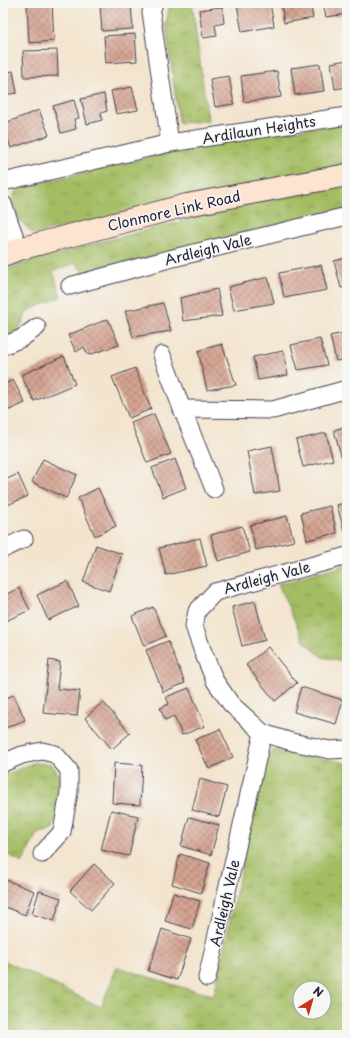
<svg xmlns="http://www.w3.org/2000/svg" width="350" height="1038" font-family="'Playpen Sans',sans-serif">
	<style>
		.grass { fill: url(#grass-tufts); stroke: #63704f; fill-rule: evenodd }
		.building { fill: url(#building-cross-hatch) }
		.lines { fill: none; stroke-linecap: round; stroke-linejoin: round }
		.street-casing { stroke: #413f51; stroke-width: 19 }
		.secondary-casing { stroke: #413f51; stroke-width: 24 }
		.street { stroke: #fff; stroke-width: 17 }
		.secondary { stroke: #fde4d0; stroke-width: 22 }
		.labels { text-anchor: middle; stroke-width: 3; stroke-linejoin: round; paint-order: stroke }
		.street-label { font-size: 14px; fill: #22223b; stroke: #f6f6f2 }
	</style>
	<defs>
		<pattern id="grass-tufts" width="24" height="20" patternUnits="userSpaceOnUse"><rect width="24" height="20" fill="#a4bd63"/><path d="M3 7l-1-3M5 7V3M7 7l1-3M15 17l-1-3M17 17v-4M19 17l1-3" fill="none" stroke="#859953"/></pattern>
		<pattern id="building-cross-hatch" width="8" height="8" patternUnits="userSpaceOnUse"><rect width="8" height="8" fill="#d5a492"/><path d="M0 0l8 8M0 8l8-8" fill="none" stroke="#ac8578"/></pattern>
	</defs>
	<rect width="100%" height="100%" fill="#f6f6f2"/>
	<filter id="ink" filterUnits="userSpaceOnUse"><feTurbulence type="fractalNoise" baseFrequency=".025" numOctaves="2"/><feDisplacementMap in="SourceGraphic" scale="8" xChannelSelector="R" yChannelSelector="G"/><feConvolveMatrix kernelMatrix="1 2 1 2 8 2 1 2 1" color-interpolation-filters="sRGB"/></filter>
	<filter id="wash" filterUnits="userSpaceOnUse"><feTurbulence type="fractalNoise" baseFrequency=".012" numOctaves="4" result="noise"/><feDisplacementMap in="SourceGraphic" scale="16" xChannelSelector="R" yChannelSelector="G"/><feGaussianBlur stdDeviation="0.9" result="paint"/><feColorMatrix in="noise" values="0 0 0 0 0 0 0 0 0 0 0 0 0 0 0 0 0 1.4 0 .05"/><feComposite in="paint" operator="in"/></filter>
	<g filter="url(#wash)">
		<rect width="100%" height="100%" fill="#f3e4cd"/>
		<g class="grass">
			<polygon points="170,3 192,3 208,121 179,123 166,26"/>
			<path d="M 347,124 L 347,167 L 34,234 C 23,225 16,216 12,202 L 14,194 L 20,188 L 236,137 Z"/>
			<path d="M 347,187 L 347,209 L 298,219 L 84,274 L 76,263 L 53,271 L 61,297 L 27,311 C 20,329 21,330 3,338 L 3,270 L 40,258 L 250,203 Z"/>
			<polygon points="347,565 347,662 322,657 304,641 278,584"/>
			<path d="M 274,750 L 347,763 L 347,1035 L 3,1035 L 3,960 L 101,1007 L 117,967 L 194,991 L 214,995 L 265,758 ZM 300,988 L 324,988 L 324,1012 L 300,1012 Z"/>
			<polygon points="33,763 51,764 63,780 56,818 53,829 38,832 22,863 7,854 3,866 3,776"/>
		</g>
		<g id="blocks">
			<g class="building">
				<polygon points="27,3 52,3 54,41 29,43"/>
				<polygon points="243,3 270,3 274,26 242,32 237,4"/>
				<polygon points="281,3 310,3 313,18 284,23"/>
				<polygon points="323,3 347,3 347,14 326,17"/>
				<polygon points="131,5 133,29 102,31 100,6"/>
				<polygon points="222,7 224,23 215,25 217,36 203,38 199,10"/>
				<polygon points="135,34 137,61 106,63 104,36"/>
				<polygon points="57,50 58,76 24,77 23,51"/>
				<polygon points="347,60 347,87 335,89 331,63"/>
				<polygon points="320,64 324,91 295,95 291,68"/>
				<polygon points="3,69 4,73 13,71 17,93 3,95"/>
				<polygon points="277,71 281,97 244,102 241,76"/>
				<polygon points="229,76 234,104 215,107 210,79"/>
				<polygon points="132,87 138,110 116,114 111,91"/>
				<polygon points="104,94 107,111 101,113 102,120 87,124 81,99"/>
				<polygon points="74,100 79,118 74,119 76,129 61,133 53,106"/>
				<polygon points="39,110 49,135 11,148 3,124"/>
				<polygon points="347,258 347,286 341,288 334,261"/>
				<polygon points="321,265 327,290 284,298 279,273"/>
				<polygon points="268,277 274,303 234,310 228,287"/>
				<polygon points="217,289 222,316 183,321 180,298"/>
				<polygon points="163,303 171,331 133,337 125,311"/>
				<polygon points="108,319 119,345 88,355 84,347 76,352 68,335"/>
				<polygon points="347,332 347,359 336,361 330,336"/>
				<polygon points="320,339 327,365 298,370 291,345"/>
				<polygon points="222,344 236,385 207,390 198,351"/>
				<polygon points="283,351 288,375 258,380 253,357"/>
				<polygon points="64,356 75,384 34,401 21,375"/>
				<polygon points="135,368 151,409 129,418 112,377"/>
				<polygon points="13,380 25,403 3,413 3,385"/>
				<polygon points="154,414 171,454 147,463 131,423"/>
				<polygon points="347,426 347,454 341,456 334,430"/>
				<polygon points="326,433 333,460 303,467 296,440"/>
				<polygon points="272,446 280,491 255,495 247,451"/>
				<polygon points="43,459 77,475 66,498 32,482"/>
				<polygon points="175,459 186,488 163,497 152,468"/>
				<polygon points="18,474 28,496 3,507 3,481"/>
				<polygon points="98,488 116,526 95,536 78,498"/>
				<polygon points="347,502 347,530 344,531 337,505"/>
				<polygon points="330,506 337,533 307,540 301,513"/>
				<polygon points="287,516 294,541 256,550 250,525"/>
				<polygon points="242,526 250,552 218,561 211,535"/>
				<polygon points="200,538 207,566 166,575 159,548"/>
				<polygon points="96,545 122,554 109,591 83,582"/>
				<polygon points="67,581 79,606 48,620 37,595"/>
				<polygon points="19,588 30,610 3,622 3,596"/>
				<polygon points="255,601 265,640 242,646 232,607"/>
				<polygon points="153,607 166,636 144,646 132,616"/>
				<polygon points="168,641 185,683 163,692 146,650"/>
				<polygon points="268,647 297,683 275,701 246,665"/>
				<polygon points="49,660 60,662 57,689 80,691 77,716 43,713"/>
				<polygon points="301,687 343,700 336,724 294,712"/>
				<polygon points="189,688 205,726 182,735 174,716 165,720 160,708 169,704 166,697"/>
				<polygon points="14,695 25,720 3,729 3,699"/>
				<polygon points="103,702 130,733 112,749 85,718"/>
				<polygon points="220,729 233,757 209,769 195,740"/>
				<polygon points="114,763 142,765 140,805 112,803"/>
				<polygon points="200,779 227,787 219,817 192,810"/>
				<polygon points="111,810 138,816 129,856 101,850"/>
				<polygon points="189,817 219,825 211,855 181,846"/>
				<polygon points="180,854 210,863 201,893 172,884"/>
				<polygon points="94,864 115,883 91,910 70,891"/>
				<polygon points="6,880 34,891 25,915 3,906 3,887"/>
				<polygon points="39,891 61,898 54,921 32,914"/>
				<polygon points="173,893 200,901 192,929 165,921"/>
				<polygon points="162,929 191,939 177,980 148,971"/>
			</g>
		</g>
	</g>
	<g filter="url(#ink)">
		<use href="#blocks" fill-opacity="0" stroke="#413f51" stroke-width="1"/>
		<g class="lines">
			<defs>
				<g id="street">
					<polyline points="154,3 151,12 170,143"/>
					<polyline points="3,182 170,143 347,116"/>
					<polyline points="3,204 19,249"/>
					<polyline points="70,286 169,259 347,216"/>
					<polyline points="3,346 22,338 37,327"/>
					<polyline points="162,355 182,409"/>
					<polyline points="214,489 182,409 273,410 347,389"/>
					<polyline points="3,549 24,539"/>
					<polyline points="347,556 215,592 197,611 194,626 203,652 215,681 231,704 263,733 292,742 330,750 347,749"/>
					<polyline points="3,763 22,755 42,751 55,754 69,770 69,792 62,832 42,854"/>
					<polyline points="207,978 263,733"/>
				</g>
				<polyline id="secondary" points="3,255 19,249 187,205 347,175"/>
			</defs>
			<use href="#street" class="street-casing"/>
			<use href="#secondary" class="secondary-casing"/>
			<use href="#street" class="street"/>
			<use href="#secondary" class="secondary"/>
		</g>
	</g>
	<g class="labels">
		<g class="street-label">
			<text transform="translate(259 130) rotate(-9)" y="5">Ardilaun Heights</text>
			<text transform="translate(174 211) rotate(-13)" y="5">Clonmore Link Road</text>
			<text transform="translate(208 250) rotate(-14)" y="5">Ardleigh Vale</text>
			<text transform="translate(267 578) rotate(-15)" y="5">Ardleigh Vale</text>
			<text transform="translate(225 903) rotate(-77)" y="5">Ardleigh Vale</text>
		</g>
	</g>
	<rect width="350" height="1038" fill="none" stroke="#f6f6f2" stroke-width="16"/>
	<g transform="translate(312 1000) rotate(37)"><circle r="19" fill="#f6f6f2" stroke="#a1a1a9"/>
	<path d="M0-3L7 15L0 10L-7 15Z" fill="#c8321e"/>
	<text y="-6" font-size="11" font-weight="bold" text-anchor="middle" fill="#22223b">N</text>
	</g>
</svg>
